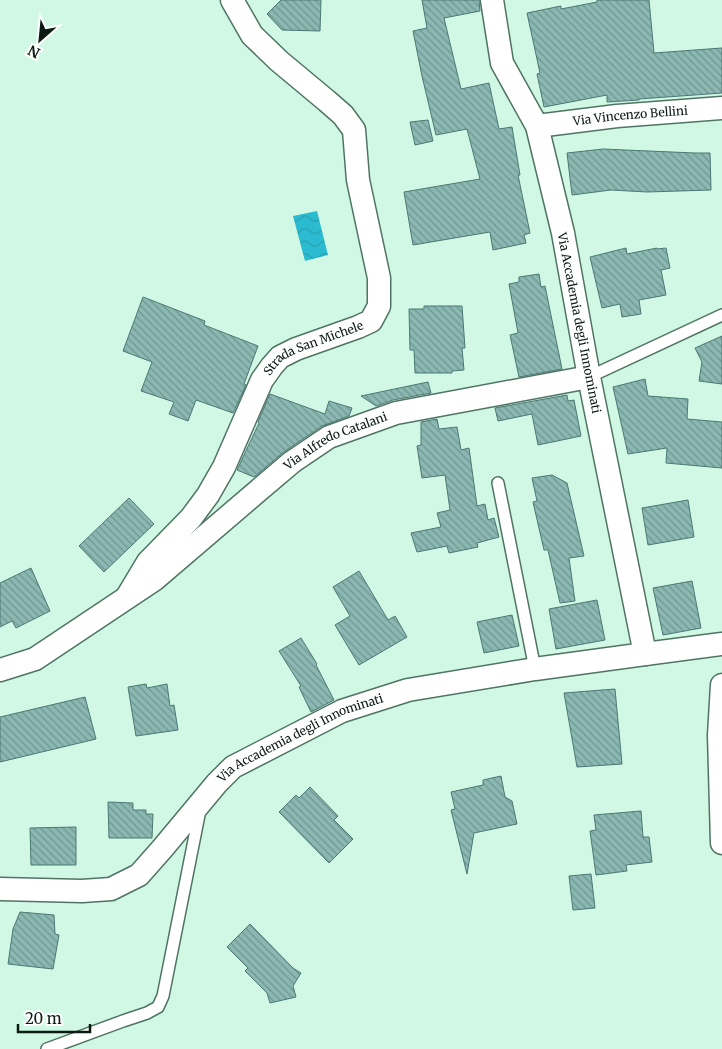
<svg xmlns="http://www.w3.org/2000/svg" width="722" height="1049" font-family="Merriweather,serif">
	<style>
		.water { fill: url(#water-waves) }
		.building { fill: url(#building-back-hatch); stroke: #4c7873 }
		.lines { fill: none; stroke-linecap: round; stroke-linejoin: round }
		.service-casing { stroke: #507463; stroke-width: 14 }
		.minor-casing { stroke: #507463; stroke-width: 25 }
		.service { stroke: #fff; stroke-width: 11 }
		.minor { stroke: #fff; stroke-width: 22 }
		.labels { text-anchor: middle; stroke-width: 4; stroke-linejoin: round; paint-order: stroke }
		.street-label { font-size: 12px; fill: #0b1a13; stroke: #fff }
	</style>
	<defs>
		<pattern id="water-waves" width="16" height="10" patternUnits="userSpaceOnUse" patternTransform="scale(1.25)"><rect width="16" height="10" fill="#2bbbd0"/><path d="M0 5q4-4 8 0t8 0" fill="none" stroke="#25a0b2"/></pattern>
		<pattern id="building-back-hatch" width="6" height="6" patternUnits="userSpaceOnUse" patternTransform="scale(1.25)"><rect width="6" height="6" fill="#8bb8b3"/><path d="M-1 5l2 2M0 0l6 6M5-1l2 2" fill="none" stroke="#709590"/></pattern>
	</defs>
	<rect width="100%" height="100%" fill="#d0f8e4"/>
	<polygon class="water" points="317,211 328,255 305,261 293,216"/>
	<g class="building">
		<polygon points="281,0 321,0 320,31 282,30 267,14"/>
		<polygon points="422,0 479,0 480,11 444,18 461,89 489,83 499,129 512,127 520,175 518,175 530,233 524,235 526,243 493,250 490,232 413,245 404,192 480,179 467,129 436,135 422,76 413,31 427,28"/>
		<polygon points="597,0 649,0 654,53 722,48 722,93 639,99 639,100 607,102 607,95 544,107 537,74 540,73 527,13 561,6 561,9 597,2"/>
		<polygon points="428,120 433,141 415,145 410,122"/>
		<polygon points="603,149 695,153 710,153 711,190 647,192 611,190 572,195 567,153"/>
		<polygon points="626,248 627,254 657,248 657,249 666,248 670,268 661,270 666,295 639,300 641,314 622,317 620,304 602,308 590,257"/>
		<polygon points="539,274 541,287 545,286 562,369 519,377 510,335 518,333 509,284 519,282 519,277"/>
		<polygon points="143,297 205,321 204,325 258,346 244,384 246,385 233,413 196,400 188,421 169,414 174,402 141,391 152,362 123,351"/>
		<polygon points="424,306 462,306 465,348 462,348 464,370 452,371 452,373 415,373 414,350 410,350 409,309 424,309"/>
		<polygon points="722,336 722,384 699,381 702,362 695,348"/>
		<polygon points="645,379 648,396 688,399 687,419 722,422 722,468 666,463 667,448 628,454 613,387"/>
		<polygon points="428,382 431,393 393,400 376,406 361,396"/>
		<polygon points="270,394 325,414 329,401 352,408 349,416 322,426 285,451 254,477 237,470 259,423 258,422"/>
		<polygon points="567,395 568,401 574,400 581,436 538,445 532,414 498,421 495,408"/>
		<polygon points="437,419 439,429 457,427 461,450 469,448 477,506 485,504 488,520 494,518 499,537 477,543 478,547 449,553 447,546 417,552 411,533 441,527 437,513 450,510 445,475 422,478 417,446 421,445 421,422"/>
		<polygon points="552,475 567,483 584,556 569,558 575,601 560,603 548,550 544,550 533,502 537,501 532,478"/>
		<polygon points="129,498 154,524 104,572 79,546"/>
		<polygon points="688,500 694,537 648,545 642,508"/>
		<polygon points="31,568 50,611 16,628 12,621 0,627 0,583"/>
		<polygon points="359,571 388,620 395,616 407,637 359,665 335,625 350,616 333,587"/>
		<polygon points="692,581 701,628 663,635 653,588"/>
		<polygon points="597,600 605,640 556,649 549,609"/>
		<polygon points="512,615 519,646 484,653 477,622"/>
		<polygon points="301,638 317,664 316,665 334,700 311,712 299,687 301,686 279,651"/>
		<polygon points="146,684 147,688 167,684 170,706 174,705 178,730 136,736 128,687"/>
		<polygon points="615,689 622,764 577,767 564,693"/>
		<polygon points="85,697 96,739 0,762 0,717"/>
		<polygon points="501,776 505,797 512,801 517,824 474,833 467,874 451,810 455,809 451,792 483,785 483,780"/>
		<polygon points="310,787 338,816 334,820 353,839 329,863 279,812 296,795 299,798"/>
		<polygon points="108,802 133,803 133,810 146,810 146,814 153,814 152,838 109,838"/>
		<polygon points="641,811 643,837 649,837 652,862 626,865 627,871 596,875 590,831 596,830 594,815"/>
		<polygon points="76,827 76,865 31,865 30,828"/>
		<polygon points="591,874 595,908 573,910 569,876"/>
		<polygon points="20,912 54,915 55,934 59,935 53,969 8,964 13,929"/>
		<polygon points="250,924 293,968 301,973 293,986 296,997 270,1003 267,993 245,971 248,968 227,947"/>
	</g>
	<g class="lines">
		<defs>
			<g id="service">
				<polyline points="589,377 722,315"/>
				<polyline points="498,483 535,669"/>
				<polyline points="47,1049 123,1021 147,1013 158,1007 163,996 200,810"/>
			</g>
			<g id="minor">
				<path id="s1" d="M 537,126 L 617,116 L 722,108"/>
				<path id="s2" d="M 127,597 L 148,562 L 191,518 L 208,495 L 224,467 L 262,380 L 272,366 L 280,357 L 296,349 L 358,327 L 371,321 L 379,306 L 379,278 L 358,180 L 354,130 L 343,115 L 327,101 L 279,61 L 252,35 L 232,0"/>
				<polyline points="645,654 722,644"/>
				<path id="s3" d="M 0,670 L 35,659 L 155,579 L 259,490 L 292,462 L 329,437 L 396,413 L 589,377"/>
				<polyline points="722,685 719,735 722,843"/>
				<path id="s4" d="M 0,889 L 82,891 L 111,889 L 139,875 L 162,849 L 217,783 L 233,767 L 342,711 L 408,690 L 535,669 L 645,654 L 589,377 L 563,233 L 537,126 L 502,63 L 492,0"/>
			</g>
		</defs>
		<use href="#service" class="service-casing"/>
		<use href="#minor" class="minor-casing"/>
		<use href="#service" class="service"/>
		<use href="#minor" class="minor"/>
	</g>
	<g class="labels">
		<g class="street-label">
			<text dy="4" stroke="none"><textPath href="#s1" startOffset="94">Via Vincenzo Bellini</textPath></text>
			<text transform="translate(579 323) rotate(79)" y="4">Via Accademia degli Innominati</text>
			<text dy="4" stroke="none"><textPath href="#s2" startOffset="321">Strada San Michele</textPath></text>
			<text dy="4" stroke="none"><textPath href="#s3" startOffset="410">Via Alfredo Catalani</textPath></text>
			<text dy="4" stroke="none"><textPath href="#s4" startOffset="359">Via Accademia degli Innominati</textPath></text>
		</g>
	</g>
	<g transform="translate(40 40) rotate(207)" stroke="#ffffff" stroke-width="4" paint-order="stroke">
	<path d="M0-4L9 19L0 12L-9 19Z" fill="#0b1a13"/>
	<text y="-8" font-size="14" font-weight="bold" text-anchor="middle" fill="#0b1a13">N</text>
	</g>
	<path d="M18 1024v8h72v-8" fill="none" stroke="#0b1a13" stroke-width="2.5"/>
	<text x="25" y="1024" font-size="15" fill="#0b1a13" stroke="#ffffff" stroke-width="4" paint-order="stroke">20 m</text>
</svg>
